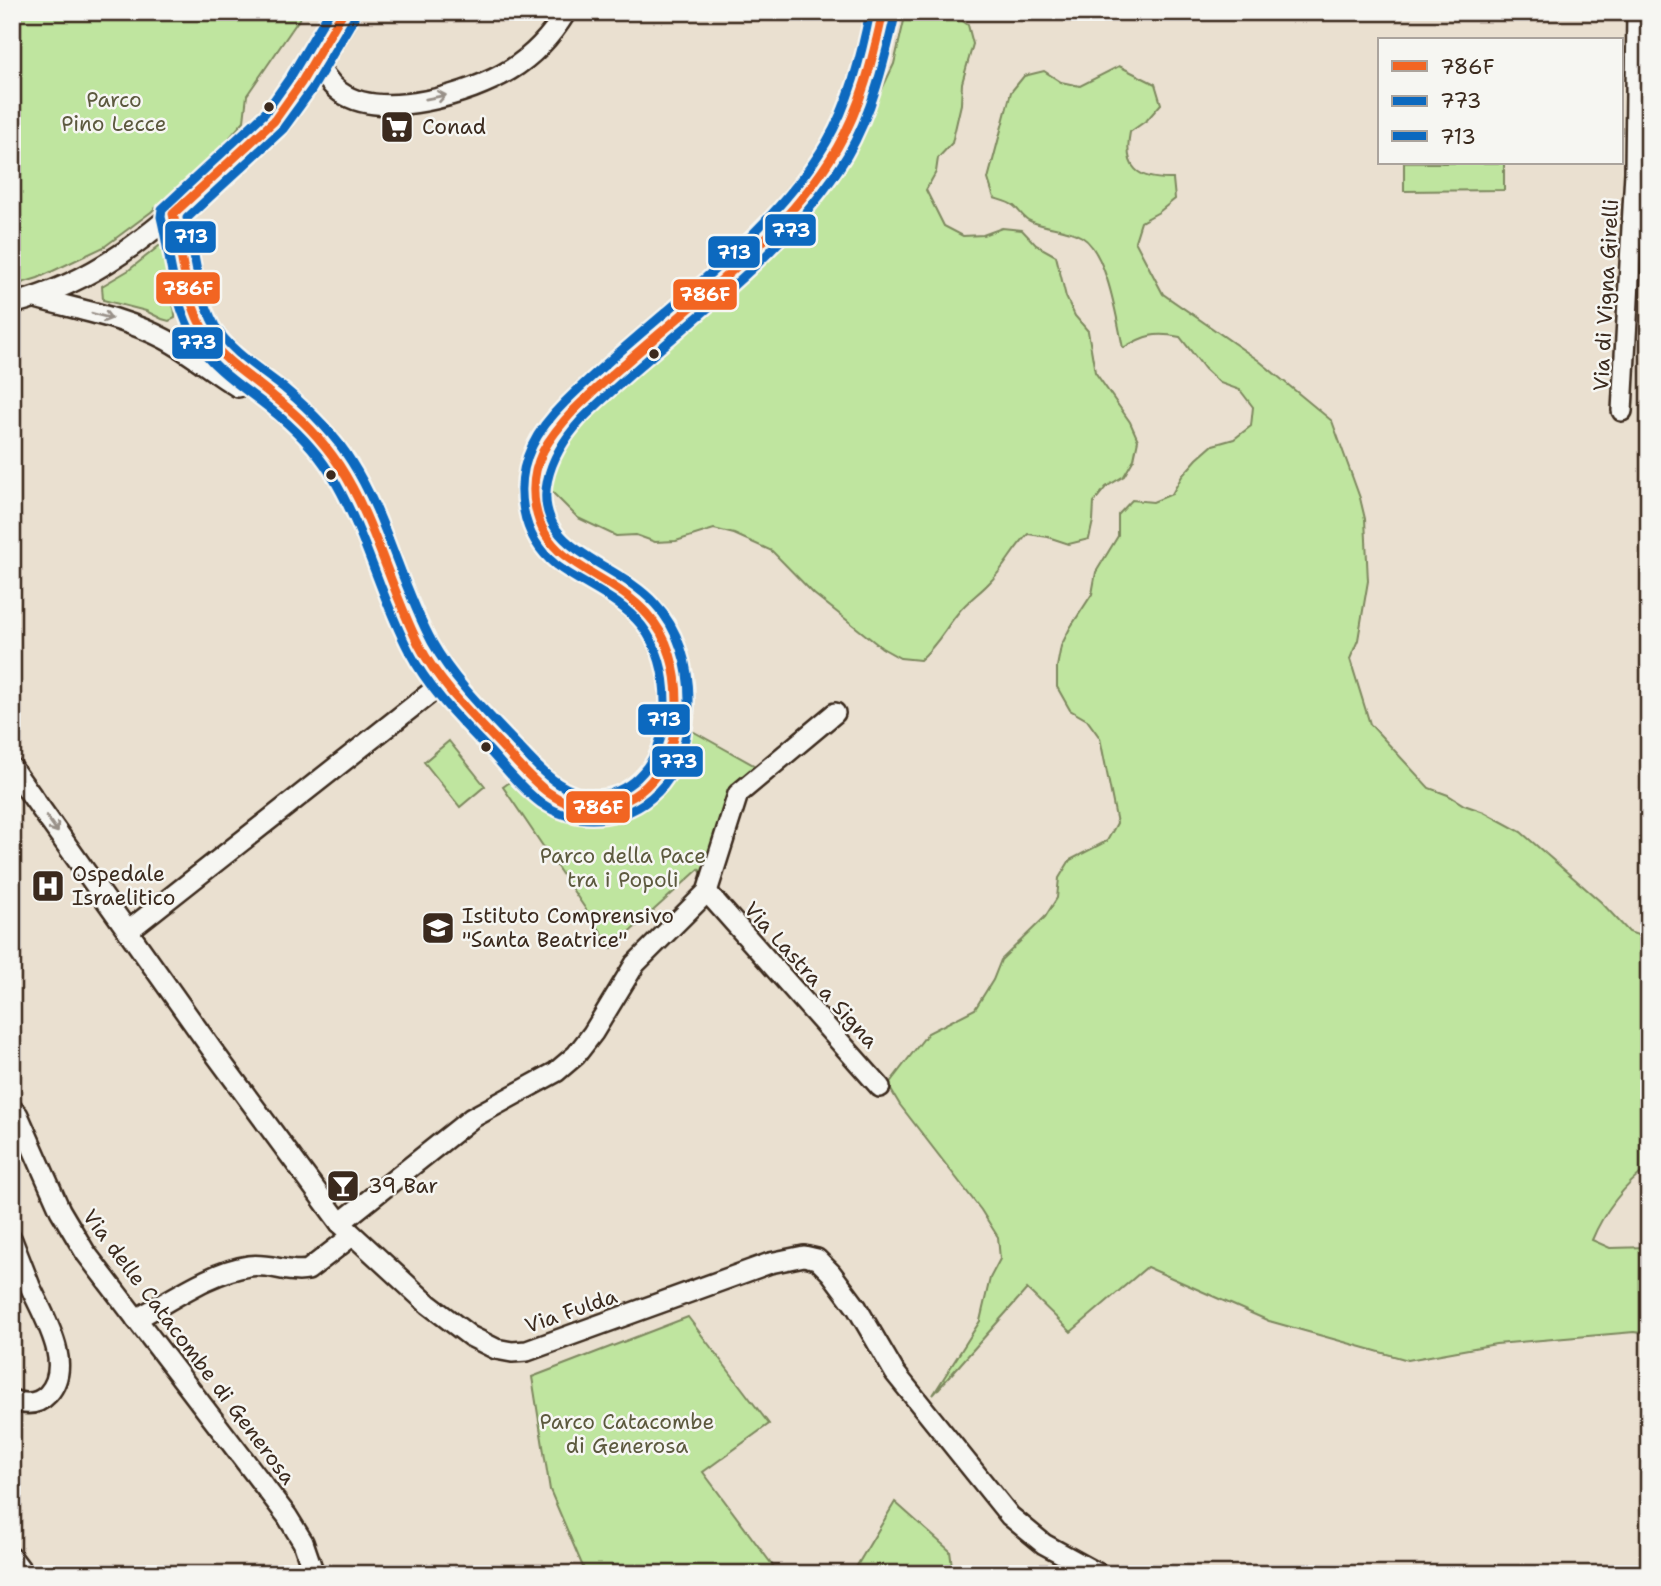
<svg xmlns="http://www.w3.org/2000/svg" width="1661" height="1586" font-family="'Shantell Sans',sans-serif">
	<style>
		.green { fill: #bfe59f; stroke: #7d885e; stroke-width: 2 }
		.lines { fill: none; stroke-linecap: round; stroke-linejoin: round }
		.minor-casing { stroke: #3b2a1e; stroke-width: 24 }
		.minor { stroke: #f6f6f2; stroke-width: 19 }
		.bus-1-casing { stroke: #f6f6f2; stroke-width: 14 }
		.bus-2-casing { stroke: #f6f6f2; stroke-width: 14 }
		.bus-3-casing { stroke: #f6f6f2; stroke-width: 14 }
		.bus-1 { stroke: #f26522; stroke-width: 9 }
		.bus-2 { stroke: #0c69bf; stroke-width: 9 }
		.bus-3 { stroke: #0c69bf; stroke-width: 9 }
		.oneway { stroke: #989088 }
		.bus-dot { fill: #3b2a1e; stroke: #f6f6f2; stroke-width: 2.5 }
		.labels { text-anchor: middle; stroke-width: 5; stroke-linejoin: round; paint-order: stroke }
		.park-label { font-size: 21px; fill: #5c593e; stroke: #f6f6f2 }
		.poi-label { font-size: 21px; fill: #3b2a1e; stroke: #f6f6f2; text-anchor: start }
		.street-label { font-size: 21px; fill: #3b2a1e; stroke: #f6f6f2 }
		.line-badge { stroke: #f6f6f2; stroke-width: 2.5 }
		.badge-label { font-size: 19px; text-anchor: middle; font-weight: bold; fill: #fff }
	</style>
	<rect width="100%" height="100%" fill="#eae0d0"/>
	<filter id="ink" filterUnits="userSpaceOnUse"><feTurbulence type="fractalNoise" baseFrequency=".0143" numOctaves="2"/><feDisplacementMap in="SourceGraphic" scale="14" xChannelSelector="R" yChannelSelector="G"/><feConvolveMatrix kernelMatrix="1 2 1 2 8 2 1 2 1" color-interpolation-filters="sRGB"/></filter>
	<g filter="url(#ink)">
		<g class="green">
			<polygon points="12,12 304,12 247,95 244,121 218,151 151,212 104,247 38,278 12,286"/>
			<path d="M 906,12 L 951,12 L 968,25 L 973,44 L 962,83 L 961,104 L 952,143 L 938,158 L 936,172 L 926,190 L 944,226 L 963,236 L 983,235 L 1002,228 L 1022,230 L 1036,245 L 1056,256 L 1066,297 L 1075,316 L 1088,331 L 1095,372 L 1130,422 L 1138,440 L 1134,459 L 1124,476 L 1106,487 L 1094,502 L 1093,521 L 1089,539 L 1069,544 L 1048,537 L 1028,534 C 1013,549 1005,567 990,582 C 980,593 967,601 958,613 C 944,630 938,644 920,660 L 900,658 L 882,648 L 814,594 L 772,551 L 734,534 L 714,529 L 676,541 L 655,542 L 636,535 L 616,536 L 578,518 L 550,490 L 549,470 L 561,447 L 808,206 L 849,159 L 894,64 Z"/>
			<path d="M 1119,66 L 1155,84 L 1161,104 L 1147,120 L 1130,132 C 1123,168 1137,180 1173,179 L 1175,199 L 1159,212 L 1141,222 L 1135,241 L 1163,294 L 1258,360 L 1332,421 L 1360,498 L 1365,519 L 1368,581 L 1358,640 L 1350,659 L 1370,724 L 1429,788 L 1448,795 L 1464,805 L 1484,812 L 1521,832 L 1601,902 L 1629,932 L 1649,939 L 1649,1167 C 1625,1184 1603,1213 1592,1240 L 1610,1248 L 1649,1247 L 1649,1334 L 1634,1332 L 1496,1344 L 1408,1360 L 1269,1321 L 1147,1267 L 1071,1332 L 1027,1289 L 933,1395 L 980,1321 L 990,1278 L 1000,1259 L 998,1237 L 981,1210 L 900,1105 L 888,1085 L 928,1033 L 975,1009 L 993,980 L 1001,960 L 1045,917 L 1057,898 L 1059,878 L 1070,860 L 1107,841 L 1117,823 L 1100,738 L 1087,720 L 1070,710 L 1057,687 L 1057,667 L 1061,646 L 1070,628 L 1092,594 L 1096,572 L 1118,536 L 1118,515 L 1132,500 L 1153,502 L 1172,494 L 1182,476 L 1197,459 L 1213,445 L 1234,439 L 1251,426 L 1253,407 L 1240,390 L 1220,383 L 1205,369 L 1180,337 C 1155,332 1145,335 1123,348 C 1117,320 1107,252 1082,237 C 1065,227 1047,229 1030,221 C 1023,218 1020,211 1014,206 C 1009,202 1000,200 994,198 L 988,179 L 1011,92 L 1024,76 L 1044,71 L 1061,82 L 1080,86 Z"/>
			<polygon points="1404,163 1504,163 1504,190 1404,191"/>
			<path d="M 165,245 L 170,250 C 172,265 166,280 170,295 C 172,304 176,309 175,318 L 169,321 L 162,319 L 146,311 L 103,300 L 102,286 L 129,270 L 159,246 Z"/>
			<path d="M 687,728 L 757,767 L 703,875 L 699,869 L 612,948 L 503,787 L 514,779 C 528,790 542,804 557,812 C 591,830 636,816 660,787 C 673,771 677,747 687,728 Z"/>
			<polygon points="449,741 485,786 460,807 424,762"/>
			<polygon points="688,1317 769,1424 703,1472 779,1574 586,1574 550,1490 532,1377"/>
			<polygon points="895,1502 950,1551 953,1574 852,1574"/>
		</g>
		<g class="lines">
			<defs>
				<g id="minor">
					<path d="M 314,58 C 321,70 328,83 340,92 C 381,121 471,94 510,70 C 533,56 552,35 566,12"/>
					<path d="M 173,214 C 184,254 184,298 206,334 C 220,357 245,373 265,389 C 294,411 320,435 340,466 C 376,521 390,587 420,646 C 441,685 474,717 505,749 C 521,766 537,787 557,798 C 573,807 592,809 609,806 C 638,801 663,774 671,746 C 683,707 678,651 651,618 C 638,602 619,590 602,579 C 582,566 558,556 546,535 C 530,511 531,475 544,449 C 561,415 609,378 637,352 C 701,295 795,222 837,148 C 860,106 873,59 883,12"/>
					<path d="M 36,298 C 79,310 126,318 165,339 C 191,353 213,372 238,387 L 257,382"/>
					<path d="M 12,304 C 97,282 150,235 213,178 C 233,160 257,142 275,120 C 301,87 321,48 343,12"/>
					<polyline points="1622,411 1635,172 1637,12"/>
					<polyline points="12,768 213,1051 340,1223 428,1304 470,1336 496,1349 512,1352 527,1351 770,1263 804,1256 817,1259 831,1273 857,1308 895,1373 1010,1516 1044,1544 1099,1574"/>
					<polyline points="707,892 880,1087"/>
					<polyline points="128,931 444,682"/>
					<polyline points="12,1109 18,1115 60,1210 85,1252 287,1516 303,1542 314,1574"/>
					<polyline points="340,1223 472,1118 556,1072 576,1055 593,1033 635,964 707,892 738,794 835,713"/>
					<path d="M 12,1240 C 18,1255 24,1271 30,1286 C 43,1316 75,1364 48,1394 C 38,1405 25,1405 12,1400"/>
					<path d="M 136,1319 C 170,1301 212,1271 249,1266 C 269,1263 289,1274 308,1270 L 352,1236"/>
					<polyline points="12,1558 24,1574"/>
				</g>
			</defs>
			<use href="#minor" class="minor-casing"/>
			<use href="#minor" class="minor"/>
			<defs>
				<path id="bus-1" d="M 343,12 L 301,83 L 274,121 L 173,214 C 183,255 184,300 207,336 C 223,361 251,377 273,396 C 298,415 321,438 339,465 C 375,520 389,586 419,645 C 438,681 467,710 495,739 C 513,757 528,778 549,793 C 584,818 631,809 656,775 C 672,754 677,728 677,702 C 677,671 669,637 647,614 C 624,588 591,576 564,555 C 533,531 526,486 543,451 C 551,436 562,423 574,410 C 658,327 777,251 837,148 C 861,107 873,58 883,12"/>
				<path id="bus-2" d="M 329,12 L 291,76 L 265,113 L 162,209 L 161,217 C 171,258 173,304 196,341 C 213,369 243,387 268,407 C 292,426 314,447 330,473 C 365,529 379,594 409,651 C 428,688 458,718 486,747 C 504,766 520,788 541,803 C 581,830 633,822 664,785 C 683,761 689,730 689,700 C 689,666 679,629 655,604 C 631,578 597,566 570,544 C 525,507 551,453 582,419 C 670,332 782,263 847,156 C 872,113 884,63 895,15"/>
				<path id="bus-3" d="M 354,18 L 312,89 L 283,129 L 187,218 C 195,254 197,293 215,326 C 231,352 260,369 284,388 C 309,409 333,432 351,461 C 387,517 400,583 432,642 C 451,676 479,705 506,733 C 534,761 561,803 607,794 C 623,791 637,780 647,767 C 661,748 665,724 665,702 C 665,675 658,647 642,626 C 620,598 584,586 556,565 C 521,537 513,486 532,446 C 540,429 552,415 565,402 C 649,318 765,245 826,143 C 849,104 861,57 870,12"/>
			</defs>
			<use href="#bus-1" class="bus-1-casing"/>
			<use href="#bus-2" class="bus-2-casing"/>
			<use href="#bus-3" class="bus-3-casing"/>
			<use href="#bus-1" class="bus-1"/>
			<use href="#bus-2" class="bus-2"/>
			<use href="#bus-3" class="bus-3"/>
		</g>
		<defs><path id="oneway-shaft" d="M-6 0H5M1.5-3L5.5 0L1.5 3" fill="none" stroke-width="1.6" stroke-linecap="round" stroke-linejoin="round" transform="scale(1.75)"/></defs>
		<g class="oneway">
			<use href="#oneway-shaft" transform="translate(436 97) rotate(-11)"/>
			<use href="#oneway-shaft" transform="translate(102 316) rotate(15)"/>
			<use href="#oneway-shaft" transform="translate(52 824) rotate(55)"/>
		</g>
	</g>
	<defs>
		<symbol id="supermarket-square" viewBox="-11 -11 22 22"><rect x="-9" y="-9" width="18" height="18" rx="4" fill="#3b2a1e" stroke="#f6f6f2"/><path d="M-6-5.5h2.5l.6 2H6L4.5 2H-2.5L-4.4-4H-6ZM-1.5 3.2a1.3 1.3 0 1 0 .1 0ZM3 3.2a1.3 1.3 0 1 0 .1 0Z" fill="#fff"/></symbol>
		<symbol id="hospital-square" viewBox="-11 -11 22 22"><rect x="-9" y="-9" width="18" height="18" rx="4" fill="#3b2a1e" stroke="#f6f6f2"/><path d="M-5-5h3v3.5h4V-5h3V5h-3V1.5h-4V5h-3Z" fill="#fff"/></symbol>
		<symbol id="school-square" viewBox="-11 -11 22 22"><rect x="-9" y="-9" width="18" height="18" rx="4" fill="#3b2a1e" stroke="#f6f6f2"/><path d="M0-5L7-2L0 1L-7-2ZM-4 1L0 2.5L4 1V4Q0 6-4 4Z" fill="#fff"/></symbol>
		<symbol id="bar-square" viewBox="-11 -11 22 22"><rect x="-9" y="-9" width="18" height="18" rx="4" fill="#3b2a1e" stroke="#f6f6f2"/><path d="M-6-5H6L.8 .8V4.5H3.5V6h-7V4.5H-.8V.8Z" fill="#fff"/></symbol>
	</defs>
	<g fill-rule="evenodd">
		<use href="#supermarket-square" x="378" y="108" width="38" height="38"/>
		<use href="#hospital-square" x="29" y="867" width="38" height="38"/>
		<use href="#school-square" x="419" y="909" width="38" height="38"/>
		<use href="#bar-square" x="324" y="1167" width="38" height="38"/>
	</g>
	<g class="bus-dot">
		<circle cx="269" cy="107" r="6"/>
		<circle cx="654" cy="354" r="6"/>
		<circle cx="331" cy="475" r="6"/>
		<circle cx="486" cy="747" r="6"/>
	</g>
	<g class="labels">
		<g class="park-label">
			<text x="114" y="107">Parco<tspan x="114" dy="24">Pino Lecce</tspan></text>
			<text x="623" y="863">Parco della Pace<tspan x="623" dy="24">tra i Popoli</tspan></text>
			<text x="627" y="1429">Parco Catacombe<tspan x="627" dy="24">di Generosa</tspan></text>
		</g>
		<g class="poi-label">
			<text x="422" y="134">Conad</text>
			<text x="72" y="881">Ospedale<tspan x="72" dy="24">Israelitico</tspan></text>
			<text x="462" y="923">Istituto Comprensivo<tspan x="462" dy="24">"Santa Beatrice"</tspan></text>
			<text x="368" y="1193">39 Bar</text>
		</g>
		<g class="street-label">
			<text transform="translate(1606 295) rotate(-87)" y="7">Via di Vigna Girelli</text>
			<text transform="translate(811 975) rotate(48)" y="7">Via Lastra a Signa</text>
			<text transform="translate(571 1311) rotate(-19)" y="7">Via Fulda</text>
			<text transform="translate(189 1347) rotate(53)" y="7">Via delle Catacombe di Generosa</text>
		</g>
	</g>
	<g class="line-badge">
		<rect x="764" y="213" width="53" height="34" rx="7" fill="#0c69bf"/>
		<rect x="164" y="220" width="53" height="34" rx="7" fill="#0c69bf"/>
		<rect x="707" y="235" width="54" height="34" rx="7" fill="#0c69bf"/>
		<rect x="155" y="271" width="66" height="34" rx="7" fill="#f26522"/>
		<rect x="672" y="278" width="66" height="33" rx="7" fill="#f26522"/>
		<rect x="171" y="326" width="53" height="34" rx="7" fill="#0c69bf"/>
		<rect x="637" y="703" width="54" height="33" rx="7" fill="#0c69bf"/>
		<rect x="651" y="745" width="53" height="33" rx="7" fill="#0c69bf"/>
		<rect x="565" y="790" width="66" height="34" rx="7" fill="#f26522"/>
	</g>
	<g class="badge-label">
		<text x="791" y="237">773</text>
		<text x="191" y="243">713</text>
		<text x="734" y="259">713</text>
		<text x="188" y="295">786F</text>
		<text x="705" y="301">786F</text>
		<text x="197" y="349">773</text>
		<text x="664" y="726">713</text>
		<text x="678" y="768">773</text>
		<text x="598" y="814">786F</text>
	</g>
	<rect width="1661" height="1586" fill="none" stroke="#f6f6f2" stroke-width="42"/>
	<rect x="21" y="21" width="1619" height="1544" fill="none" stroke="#3b2a1e" stroke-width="2.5" filter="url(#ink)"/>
	<rect x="1378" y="38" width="245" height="126" fill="#f6f6f2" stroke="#aba49d" stroke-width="2"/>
	<rect x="1392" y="61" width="35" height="10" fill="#f26522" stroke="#aba49d" stroke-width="2"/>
	<text x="1440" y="74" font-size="21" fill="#3b2a1e">786F</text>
	<rect x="1392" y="96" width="35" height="10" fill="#0c69bf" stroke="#aba49d" stroke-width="2"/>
	<text x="1440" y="108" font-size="21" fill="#3b2a1e">773</text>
	<rect x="1392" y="131" width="35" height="10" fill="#0c69bf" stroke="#aba49d" stroke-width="2"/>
	<text x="1440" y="144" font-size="21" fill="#3b2a1e">713</text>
</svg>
